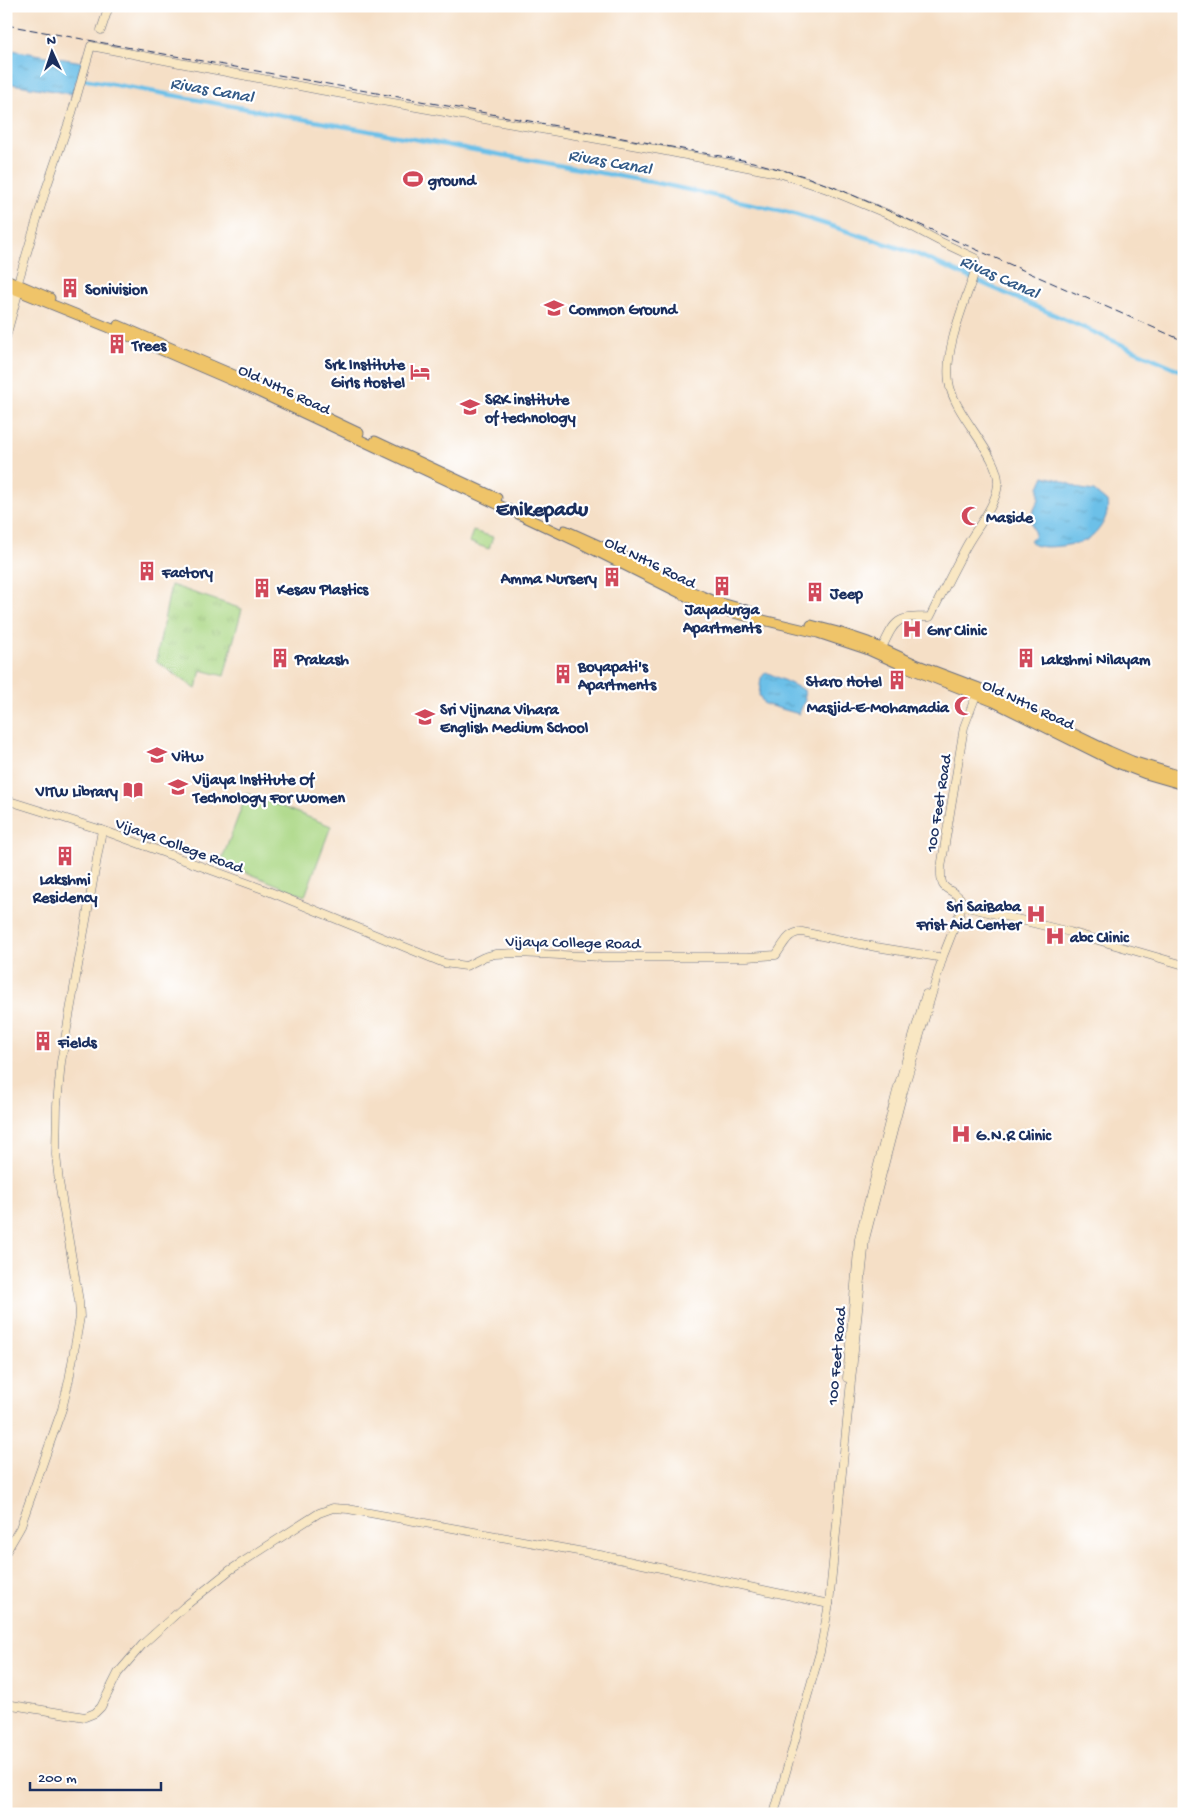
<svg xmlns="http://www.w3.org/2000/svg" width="1190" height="1820" font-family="'Gochi Hand',sans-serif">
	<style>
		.grass { fill: url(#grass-tufts); stroke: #628371 }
		.garden { fill: #aad784; stroke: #628371 }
		.water { fill: url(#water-ripples); stroke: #4478a3 }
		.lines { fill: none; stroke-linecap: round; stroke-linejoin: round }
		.canal { stroke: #6cc0e8; stroke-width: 4.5 }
		.secondary-casing { stroke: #676d82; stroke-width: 9 }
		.primary-casing { stroke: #676d82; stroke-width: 11 }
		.secondary { stroke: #f9e7c3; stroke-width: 8 }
		.primary { stroke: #efc469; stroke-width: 9 }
		.rail { stroke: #1b2f5e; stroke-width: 1; stroke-dasharray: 8 4; stroke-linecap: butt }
		.labels { text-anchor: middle; stroke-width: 4.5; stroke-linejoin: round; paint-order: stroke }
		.poi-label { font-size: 16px; font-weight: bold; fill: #1b2f5e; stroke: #fff; text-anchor: start }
		.street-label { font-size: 16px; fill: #1b2f5e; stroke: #fff }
		.water-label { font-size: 18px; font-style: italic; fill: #335a87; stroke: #fff }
		.district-label { font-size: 21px; font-weight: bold; fill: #1b2f5e; stroke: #fff }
	</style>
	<defs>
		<pattern id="grass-tufts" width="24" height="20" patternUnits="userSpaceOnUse" patternTransform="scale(1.25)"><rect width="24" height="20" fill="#aad784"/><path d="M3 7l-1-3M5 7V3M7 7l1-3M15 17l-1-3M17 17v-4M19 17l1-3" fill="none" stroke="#92b974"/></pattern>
		<pattern id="water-ripples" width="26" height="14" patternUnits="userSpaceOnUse" patternTransform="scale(1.25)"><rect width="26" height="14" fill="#6cc0e8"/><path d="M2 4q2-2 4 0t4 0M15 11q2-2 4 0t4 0" fill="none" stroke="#589cbf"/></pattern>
	</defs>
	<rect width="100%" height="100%" fill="#fff"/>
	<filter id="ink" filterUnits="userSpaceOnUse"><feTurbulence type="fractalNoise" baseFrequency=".02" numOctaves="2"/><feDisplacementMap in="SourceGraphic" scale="10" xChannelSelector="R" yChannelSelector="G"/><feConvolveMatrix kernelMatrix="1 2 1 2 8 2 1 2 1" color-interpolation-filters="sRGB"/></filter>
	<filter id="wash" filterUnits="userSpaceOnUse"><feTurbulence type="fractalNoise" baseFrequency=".0096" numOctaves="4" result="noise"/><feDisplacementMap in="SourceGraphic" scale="20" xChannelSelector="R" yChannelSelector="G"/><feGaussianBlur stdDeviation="1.12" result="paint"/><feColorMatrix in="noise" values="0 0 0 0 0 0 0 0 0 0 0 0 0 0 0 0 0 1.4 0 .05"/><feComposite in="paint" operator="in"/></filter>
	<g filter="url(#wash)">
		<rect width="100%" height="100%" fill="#f5dfc6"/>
		<g class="grass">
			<polygon points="473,531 493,537 489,549 469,542"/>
			<polygon points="171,585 242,609 224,676 201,670 196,689 156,661"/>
		</g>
		<polygon class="garden" points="247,793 331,826 305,896 221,862"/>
		<g class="water">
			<polygon points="6,49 82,62 72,94 6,83"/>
			<path d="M 1044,476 L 1060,480 L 1081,489 L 1094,491 L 1107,502 C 1110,515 1100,531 1089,539 C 1082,544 1044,550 1035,545 C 1034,545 1030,540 1030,540 L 1035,535 L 1030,518 L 1039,499 L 1039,487 Z"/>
			<polygon points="766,672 804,690 805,700 799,714 764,704 759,695 761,678"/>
		</g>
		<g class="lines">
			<polyline class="canal" points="72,77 662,184 788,212 914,253 1184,372"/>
		</g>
	</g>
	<g filter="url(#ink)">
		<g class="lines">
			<defs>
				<g id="secondary">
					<polyline points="101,30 109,6"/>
					<path d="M 19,279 L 46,189 L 72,113 L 91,46 L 320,90 L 660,150 L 782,174 L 827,189 L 890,215 L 939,241 L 975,258 L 976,268 C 966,301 944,347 949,382 C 953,414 1000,455 998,484 C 996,506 977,527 967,545 C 954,569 942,593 930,617 C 897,617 896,618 882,648"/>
					<polyline points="6,312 15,285"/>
					<polyline points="6,337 20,286"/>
					<path d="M 6,800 L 102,830 L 263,889 L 444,963 L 466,966 L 484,957 L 495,954 L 517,953 L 603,957 L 747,957 L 776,955 C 784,944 788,932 802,932 L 876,947 L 938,957"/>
					<polyline points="959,905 1070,932 1184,965"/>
					<polyline points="847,1378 859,1239 898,1087 926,994"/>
					<polyline points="6,1552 20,1528 62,1409 69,1380 80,1317 79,1301 59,1182 56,1155 57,1105 61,1062 102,830"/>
					<polyline points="6,1704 85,1717 95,1713 101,1707 118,1673 143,1644 184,1607 230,1570 319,1513 333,1508 348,1509 600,1555 829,1604"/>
					<path d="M 774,1814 L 820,1652 L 829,1604 L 865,1239 L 903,1092 L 943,956 L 960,913 L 960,898 C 948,885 940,894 941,868 L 964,727 L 978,690"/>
				</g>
				<g id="primary">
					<polyline points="6,279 50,298"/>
					<polyline points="6,286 110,328 254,390 580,543 690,598 729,612 818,633 866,649 906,667 994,702 1115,762 1146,774 1184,785"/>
					<polyline points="118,325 241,378"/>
					<polyline points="258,385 359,433"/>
					<polyline points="375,441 497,498"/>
					<polyline points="565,530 645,566 688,590 714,601 750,611"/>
					<polyline points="811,625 838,632 868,642 918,665 979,688 1109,751 1132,761 1184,777"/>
				</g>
			</defs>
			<use href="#secondary" class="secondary-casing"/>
			<use href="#primary" class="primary-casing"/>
			<use href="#secondary" class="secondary"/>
			<use href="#primary" class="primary"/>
			<polyline class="rail" points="6,25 753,162 804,176 841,190 1184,341"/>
		</g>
	</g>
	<defs>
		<symbol id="stadium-bare" viewBox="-9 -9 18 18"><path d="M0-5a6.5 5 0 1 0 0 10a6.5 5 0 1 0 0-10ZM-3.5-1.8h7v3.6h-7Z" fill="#d1495b" stroke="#fff" stroke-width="2.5" paint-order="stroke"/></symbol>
		<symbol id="building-bare" viewBox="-9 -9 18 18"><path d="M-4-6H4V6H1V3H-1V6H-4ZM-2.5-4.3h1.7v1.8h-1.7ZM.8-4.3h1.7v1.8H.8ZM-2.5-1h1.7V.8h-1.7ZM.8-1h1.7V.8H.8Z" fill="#d1495b" stroke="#fff" stroke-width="2.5" paint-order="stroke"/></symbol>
		<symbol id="university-bare" viewBox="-9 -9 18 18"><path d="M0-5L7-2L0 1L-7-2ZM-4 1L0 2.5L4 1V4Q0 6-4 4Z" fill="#d1495b" stroke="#fff" stroke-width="2.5" paint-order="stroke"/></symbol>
		<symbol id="hotel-bare" viewBox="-9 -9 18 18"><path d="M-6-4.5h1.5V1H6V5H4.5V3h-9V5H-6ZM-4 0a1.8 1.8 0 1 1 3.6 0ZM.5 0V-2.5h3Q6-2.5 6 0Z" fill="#d1495b" stroke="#fff" stroke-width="2.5" paint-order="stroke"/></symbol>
		<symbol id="mosque-bare" viewBox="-9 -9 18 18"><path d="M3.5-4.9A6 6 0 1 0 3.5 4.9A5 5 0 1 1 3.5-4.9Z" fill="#d1495b" stroke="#fff" stroke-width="2.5" paint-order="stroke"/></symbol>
		<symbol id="hospital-bare" viewBox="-9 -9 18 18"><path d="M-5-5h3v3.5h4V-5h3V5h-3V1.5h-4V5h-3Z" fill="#d1495b" stroke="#fff" stroke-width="2.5" paint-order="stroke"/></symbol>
		<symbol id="school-bare" viewBox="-9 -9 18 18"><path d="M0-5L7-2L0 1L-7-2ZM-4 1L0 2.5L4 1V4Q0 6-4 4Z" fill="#d1495b" stroke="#fff" stroke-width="2.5" paint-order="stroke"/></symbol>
		<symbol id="library-bare" viewBox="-9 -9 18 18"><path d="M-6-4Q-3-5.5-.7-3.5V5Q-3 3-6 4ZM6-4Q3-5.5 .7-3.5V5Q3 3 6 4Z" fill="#d1495b" stroke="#fff" stroke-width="2.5" paint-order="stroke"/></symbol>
	</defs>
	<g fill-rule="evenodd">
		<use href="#stadium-bare" x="399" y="165" width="28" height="28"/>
		<use href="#building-bare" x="56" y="274" width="28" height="28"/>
		<use href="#university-bare" x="540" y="294" width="28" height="28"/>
		<use href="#building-bare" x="103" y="330" width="28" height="28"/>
		<use href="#hotel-bare" x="406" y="358" width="28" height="28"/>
		<use href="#university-bare" x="456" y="393" width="28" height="28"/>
		<use href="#mosque-bare" x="957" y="502" width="28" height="28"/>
		<use href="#building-bare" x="133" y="557" width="28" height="28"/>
		<use href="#building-bare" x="598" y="563" width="28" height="28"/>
		<use href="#building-bare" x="708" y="572" width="28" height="28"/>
		<use href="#building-bare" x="248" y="574" width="28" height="28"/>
		<use href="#building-bare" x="801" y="578" width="28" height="28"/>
		<use href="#hospital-bare" x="898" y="615" width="28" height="28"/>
		<use href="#building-bare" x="266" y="644" width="28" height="28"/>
		<use href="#building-bare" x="1012" y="644" width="28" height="28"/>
		<use href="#building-bare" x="549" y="660" width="28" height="28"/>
		<use href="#building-bare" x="883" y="666" width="28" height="28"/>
		<use href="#mosque-bare" x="950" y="692" width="28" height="28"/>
		<use href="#school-bare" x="411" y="703" width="28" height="28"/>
		<use href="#university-bare" x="143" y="741" width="28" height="28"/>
		<use href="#university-bare" x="164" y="773" width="28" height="28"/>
		<use href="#library-bare" x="119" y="776" width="28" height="28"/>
		<use href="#building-bare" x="51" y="842" width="28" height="28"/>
		<use href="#hospital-bare" x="1022" y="900" width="28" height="28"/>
		<use href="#hospital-bare" x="1041" y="922" width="28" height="28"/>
		<use href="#building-bare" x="29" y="1027" width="28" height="28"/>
		<use href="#hospital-bare" x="947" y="1120" width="28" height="28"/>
	</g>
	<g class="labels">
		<g class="poi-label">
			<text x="428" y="185">ground</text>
			<text x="85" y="294">Sonivision</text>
			<text x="569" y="314">Common Ground</text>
			<text x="132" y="350">Trees</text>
			<text x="405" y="369" text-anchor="end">Srk Institute<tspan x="405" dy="18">Girls Hostel</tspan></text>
			<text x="485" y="404">SRK institute<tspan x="485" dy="18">of technology</tspan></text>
			<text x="986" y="522">Maside</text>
			<text x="162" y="577">Factory</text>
			<text x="597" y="583" text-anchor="end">Amma Nursery</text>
			<text x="277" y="594">Kesav Plastics</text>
			<text x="830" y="598">Jeep</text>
			<text x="722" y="614" text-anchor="middle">Jayadurga<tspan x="722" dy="18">Apartments</tspan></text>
			<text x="927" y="635">Gnr Clinic</text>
			<text x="295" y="664">Prakash</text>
			<text x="1041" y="664">Lakshmi Nilayam</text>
			<text x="578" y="671">Boyapati's<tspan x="578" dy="18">Apartments</tspan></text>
			<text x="882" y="686" text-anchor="end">Staro Hotel</text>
			<text x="949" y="712" text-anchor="end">Masjid-E-Mohamadia</text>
			<text x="440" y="714">Sri Vijnana Vihara<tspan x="440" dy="18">English Medium School</tspan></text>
			<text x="172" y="761">Vitw</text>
			<text x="193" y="784">Vijaya Institute Of<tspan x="193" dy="18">Technology For Women</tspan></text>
			<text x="118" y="796" text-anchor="end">VITW Library</text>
			<text x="65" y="884" text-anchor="middle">Lakshmi<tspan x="65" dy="18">Residency</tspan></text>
			<text x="1021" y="911" text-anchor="end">Sri SaiBaba<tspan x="1021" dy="18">Frist Aid Center</tspan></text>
			<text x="1070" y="942">abc Clinic</text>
			<text x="58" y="1047">Fields</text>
			<text x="976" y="1140">G.N.R Clinic</text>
		</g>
		<g class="street-label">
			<text transform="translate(285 388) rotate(25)" y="6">Old NH16 Road</text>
			<text transform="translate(651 561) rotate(26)" y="6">Old NH16 Road</text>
			<text transform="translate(1029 703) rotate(25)" y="6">Old NH16 Road</text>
			<text transform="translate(937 803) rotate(-81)" y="6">100 Feet Road</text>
			<text transform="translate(180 844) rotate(20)" y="6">Vijaya College Road</text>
			<text transform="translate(573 941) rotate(1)" y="6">Vijaya College Road</text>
			<text transform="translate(835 1356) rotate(-85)" y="6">100 Feet Road</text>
		</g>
		<g class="water-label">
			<text transform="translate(212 89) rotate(10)" y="6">Rivas Canal</text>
			<text transform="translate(610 161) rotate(10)" y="6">Rivas Canal</text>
			<text transform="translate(1000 276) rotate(24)" y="6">Rivas Canal</text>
		</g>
		<g class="district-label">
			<text x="542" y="515">Enikepadu</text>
		</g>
	</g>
	<rect width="1190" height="1820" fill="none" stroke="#fff" stroke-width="25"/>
	<g transform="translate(52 52) rotate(357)" stroke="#ffffff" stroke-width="4" paint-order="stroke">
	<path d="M0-4L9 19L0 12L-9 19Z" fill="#1b2f5e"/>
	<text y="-8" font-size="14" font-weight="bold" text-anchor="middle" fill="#1b2f5e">N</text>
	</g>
	<path d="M30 1782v8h131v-8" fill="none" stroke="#1b2f5e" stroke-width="2.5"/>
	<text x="38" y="1782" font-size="15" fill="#1b2f5e" stroke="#ffffff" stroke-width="4" paint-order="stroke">200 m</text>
</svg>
